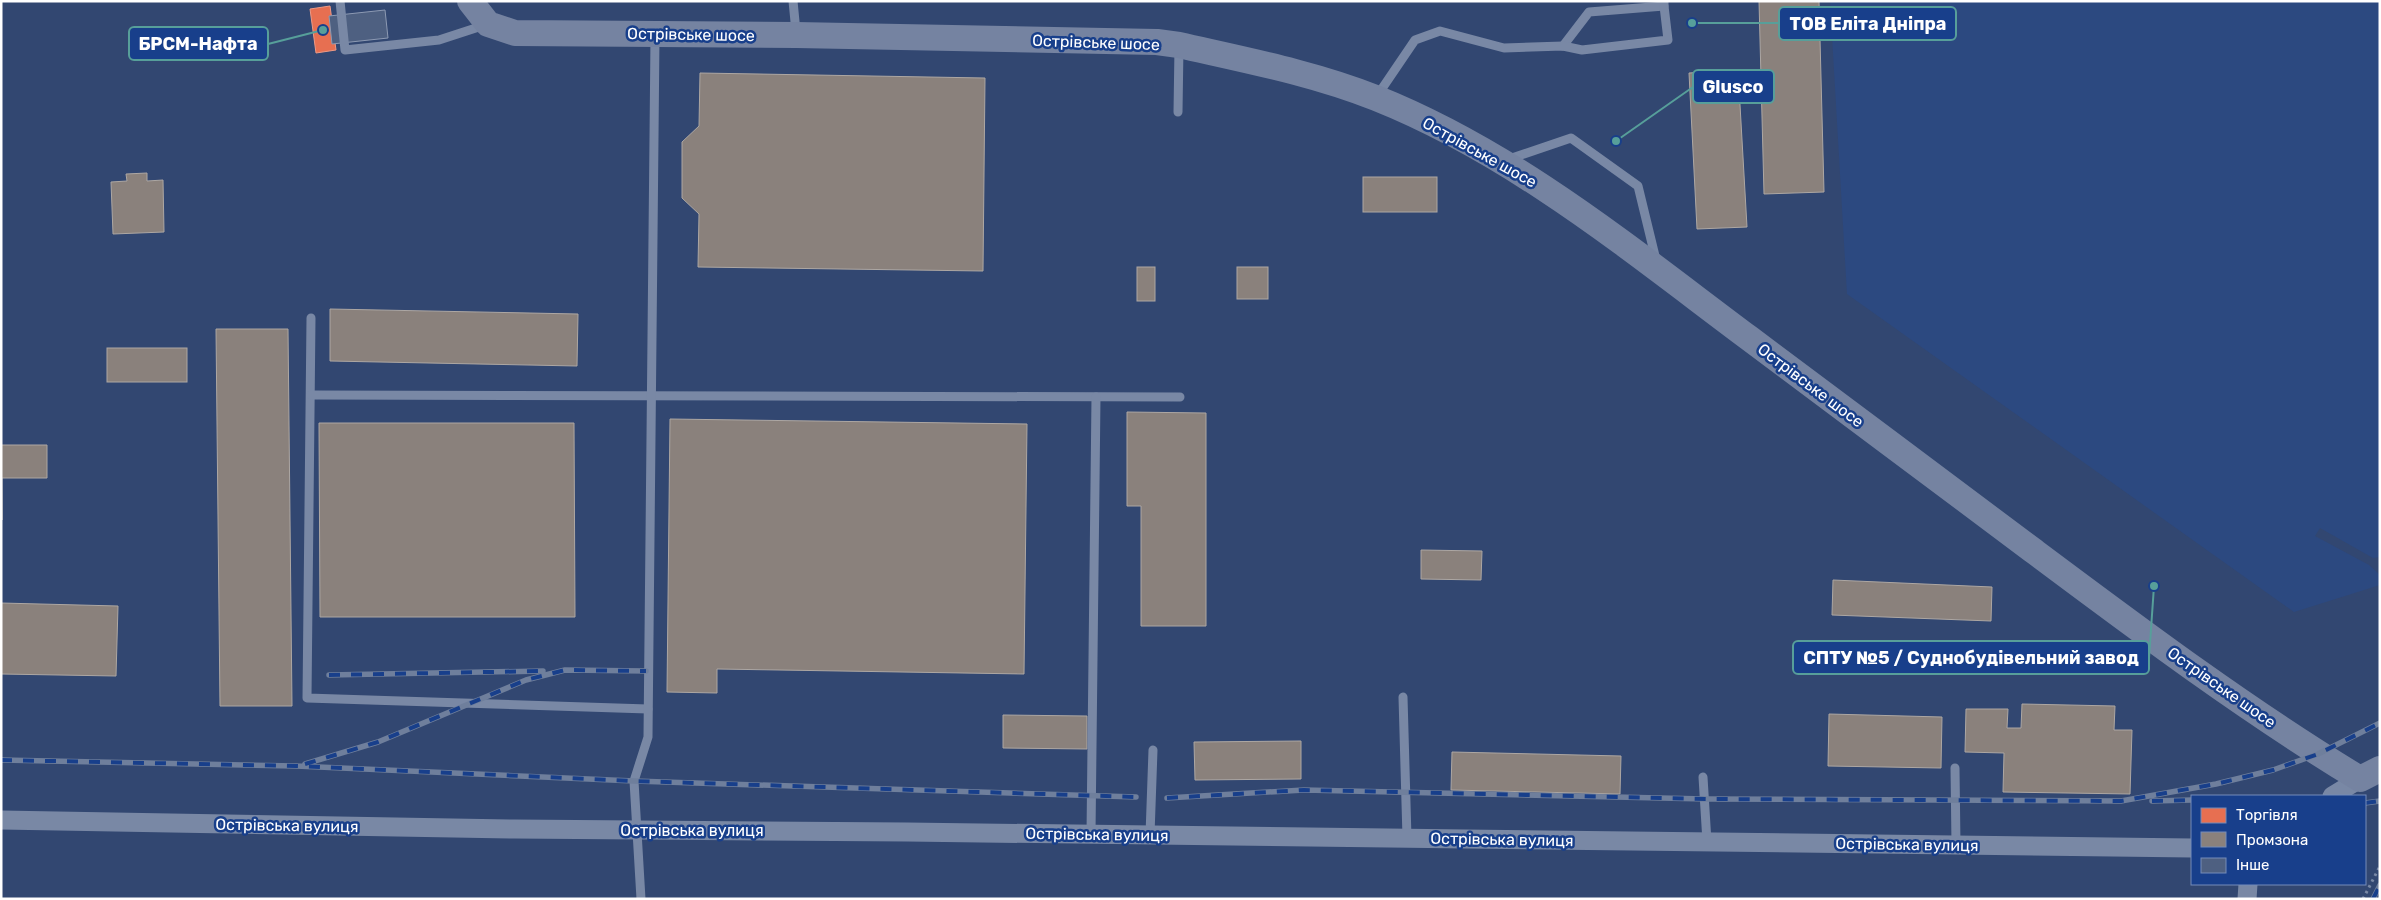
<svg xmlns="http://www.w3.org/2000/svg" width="2381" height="900" font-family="Rubik,sans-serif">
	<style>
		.water { fill: #2c4980 }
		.shops { fill: #e76f51; stroke: #ee9a85 }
		.industry { fill: #8a817c; stroke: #ada7a3 }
		.building { fill: #4e6081; stroke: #8d9ab3 }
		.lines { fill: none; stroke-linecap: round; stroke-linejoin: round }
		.path { stroke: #7988a5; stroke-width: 3; stroke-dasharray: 2.5 4; stroke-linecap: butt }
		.lane { stroke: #7988a5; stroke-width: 9 }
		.street { stroke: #7988a5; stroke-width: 19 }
		.secondary { stroke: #7583a1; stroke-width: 26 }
		.rail-casing { stroke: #6f7f9c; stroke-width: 5.5 }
		.rail { stroke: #183f8b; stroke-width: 4; stroke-dasharray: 11; stroke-linecap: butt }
		.labels { text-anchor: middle; stroke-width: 5; stroke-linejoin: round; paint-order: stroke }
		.street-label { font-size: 16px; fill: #fff; stroke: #183f8b }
		.leader { fill: none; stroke: #579f9a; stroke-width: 2 }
		.callout-dot { fill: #579f9a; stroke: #183f8b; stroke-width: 2 }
		.callout { fill: #183f8b; stroke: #579f9a; stroke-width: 2 }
		.callout-label { font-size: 18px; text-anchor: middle; font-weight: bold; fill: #fff }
	</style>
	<rect width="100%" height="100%" fill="#324771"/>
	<polygon class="water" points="1830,1 2380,1 2380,557 2373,558 2320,528 2315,536 2369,565 2380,575 2380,585 2294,612 1847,294"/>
	<polygon class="shops" points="330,6 336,50 316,53 310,9"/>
	<g class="industry">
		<polygon points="1759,1 1819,1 1824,192 1764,194"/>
		<polygon points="1738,70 1747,227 1697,229 1689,73"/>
		<polygon points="700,73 985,78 983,271 698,267 699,214 682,198 682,142 699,126"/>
		<polygon points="147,173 147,181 163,180 164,232 113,234 111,182 127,181 126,174"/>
		<rect x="1363" y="177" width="74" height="35"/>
		<rect x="1137" y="267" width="18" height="34"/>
		<rect x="1237" y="267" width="31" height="32"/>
		<polygon points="330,309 578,314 577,366 330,361"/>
		<polygon points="216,329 288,329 292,706 220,706"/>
		<rect x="107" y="348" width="80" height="34"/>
		<polygon points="1127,412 1206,413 1206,626 1141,626 1141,506 1127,506"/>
		<polygon points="670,419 1027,424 1024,674 717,669 717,693 667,692"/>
		<polygon points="319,423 574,423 575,617 320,617"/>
		<polygon points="1,445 47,445 47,478 2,478 2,520"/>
		<polygon points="1421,550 1482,551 1481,580 1421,579"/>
		<polygon points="1833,580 1992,587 1991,621 1832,615"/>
		<polygon points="1,603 118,606 116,676 1,674"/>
		<polygon points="2022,704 2115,706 2114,730 2132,730 2130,794 2003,792 2004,753 1965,752 1966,709 2008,709 2007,728 2021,728"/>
		<polygon points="1829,714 1942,717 1941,768 1828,766"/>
		<polygon points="1003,715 1087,716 1087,749 1003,748"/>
		<polygon points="1301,741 1301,779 1195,780 1194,742"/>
		<polygon points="1452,752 1621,756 1620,794 1451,790"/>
	</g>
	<polygon class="building" points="385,10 388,38 332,44 329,16"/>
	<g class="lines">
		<polyline class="path" points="2363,899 2380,866"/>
		<g class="lane">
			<polyline points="340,1 345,50 439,40 485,25"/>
			<polyline points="793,1 796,32"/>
			<polyline points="1563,46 1589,12 1664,6 1664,2"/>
			<polyline points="1377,96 1415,40 1440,31 1504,48 1563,46 1582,50 1668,40 1664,6"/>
			<polyline points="1178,112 1179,47"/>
			<polyline points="1506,160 1571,138 1638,186 1656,260"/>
			<polyline points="311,318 307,698 648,709"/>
			<polyline points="311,395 1180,397"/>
			<polyline points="1403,697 1407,838"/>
			<polyline points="1955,768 1956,845"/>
			<polyline points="1703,777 1707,842"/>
			<polyline points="1091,834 1096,397"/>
			<polyline points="1150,835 1153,750"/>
			<polyline points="641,899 634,781 648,737 655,37"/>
		</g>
		<g class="street">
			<polyline points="2332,796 2360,779"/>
			<polyline points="1,820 514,829 907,832 2192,848"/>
			<polyline points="2247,899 2248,884"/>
		</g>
		<path class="secondary" d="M 470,1 L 488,24 L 515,33 L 796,35 L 1157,42 L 1179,45 C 1245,60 1313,73 1376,98 C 1514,153 1631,250 1749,338 C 1843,408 1937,479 2031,549 C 2138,629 2246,710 2360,779 L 2380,769"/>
		<defs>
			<g id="rail">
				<polyline points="329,675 543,671"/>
				<polyline points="1,760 296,766 634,781 1136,797"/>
				<polyline points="305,764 378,742 526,680 565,670 646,671"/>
				<polyline points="1167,798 1304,790 1706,799 2121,801 2216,784 2273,770 2318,754 2380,723"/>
				<polyline points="2152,801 2192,800"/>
				<polyline points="2365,803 2380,801"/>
				<polyline points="2373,899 2380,885"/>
			</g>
		</defs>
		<use href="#rail" class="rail-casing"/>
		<use href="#rail" class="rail"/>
	</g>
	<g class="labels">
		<g class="street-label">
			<text transform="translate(691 34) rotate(1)" y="6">Острівське шосе</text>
			<text transform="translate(1096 42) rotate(2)" y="6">Острівське шосе</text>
			<text transform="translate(1480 152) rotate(29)" y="6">Острівське шосе</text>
			<text transform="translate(1811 385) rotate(37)" y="6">Острівське шосе</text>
			<text transform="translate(2222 687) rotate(35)" y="6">Острівське шосе</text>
			<text transform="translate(287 825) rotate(1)" y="6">Острівська вулиця</text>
			<text x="692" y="836">Острівська вулиця</text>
			<text transform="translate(1097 834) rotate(1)" y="6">Острівська вулиця</text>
			<text transform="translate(1502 839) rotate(1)" y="6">Острівська вулиця</text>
			<text transform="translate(1907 844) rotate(1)" y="6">Острівська вулиця</text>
		</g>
	</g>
	<path class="leader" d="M1692 23L1779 23M323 30L268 44M1616 141L1693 87M2154 586L2149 658"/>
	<g class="callout-dot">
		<circle cx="1692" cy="23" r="5"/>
		<circle cx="323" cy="30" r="5"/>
		<circle cx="1616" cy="141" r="5"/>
		<circle cx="2154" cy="586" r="5"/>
	</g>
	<g class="callout">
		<rect x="1779" y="7" width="177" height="33" rx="5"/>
		<rect x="129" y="27" width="139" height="33" rx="5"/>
		<rect x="1693" y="70" width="81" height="33" rx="5"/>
		<rect x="1793" y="641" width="356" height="33" rx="5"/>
	</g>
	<g class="callout-label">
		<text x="1868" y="30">ТОВ Еліта Дніпра</text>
		<text x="198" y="50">БРСМ-Нафта</text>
		<text x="1733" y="93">Glusco</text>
		<text x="1971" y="664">СПТУ №5 / Суднобудівельний завод</text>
	</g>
	<rect width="2381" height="900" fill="none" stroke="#ffffff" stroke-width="5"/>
	<rect x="2191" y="795" width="175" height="90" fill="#183f8b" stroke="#748cb9"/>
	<rect x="2201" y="808" width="25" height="15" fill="#e76f51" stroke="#748cb9"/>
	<text x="2236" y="820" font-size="15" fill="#ffffff">Торгівля</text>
	<rect x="2201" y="832" width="25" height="15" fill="#8a817c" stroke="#748cb9"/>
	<text x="2236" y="845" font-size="15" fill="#ffffff">Промзона</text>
	<rect x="2201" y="858" width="25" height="15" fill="#4e6081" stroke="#748cb9"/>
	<text x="2236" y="870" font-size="15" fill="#ffffff">Інше</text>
</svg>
